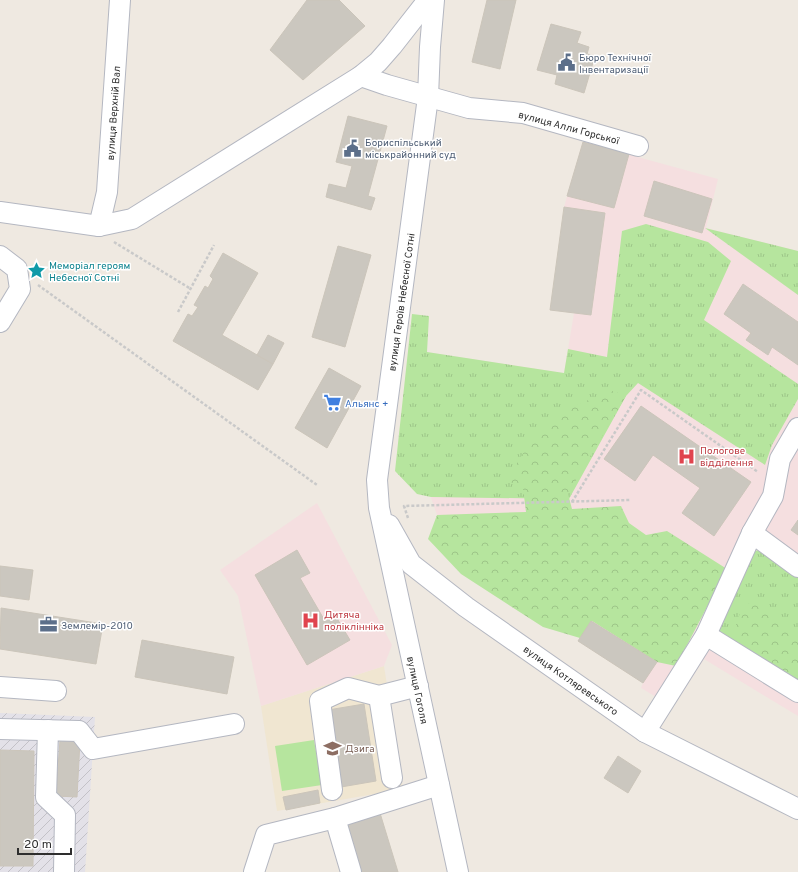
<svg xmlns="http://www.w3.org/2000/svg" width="798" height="872" font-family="Overpass,sans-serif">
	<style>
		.industrial { fill: url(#industrial-furrows) }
		.education { fill: #f0e6d1 }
		.medical { fill: #f5dfe0 }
		.grass { fill: url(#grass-tufts) }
		.forest { fill: url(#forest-crowns) }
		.park { fill: #b6e59e }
		.building { fill: #cbc7bf; stroke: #cbc5ba }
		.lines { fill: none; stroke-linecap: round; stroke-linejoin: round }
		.minor-casing { stroke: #b4b7c1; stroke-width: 22 }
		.path { stroke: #c9c9c9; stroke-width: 2.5; stroke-dasharray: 3 2; stroke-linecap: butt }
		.minor { stroke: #fff; stroke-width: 20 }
		.labels { text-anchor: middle; stroke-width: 3; stroke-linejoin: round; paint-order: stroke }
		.service-label { font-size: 10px; fill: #4e5e75; stroke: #fff; text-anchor: start }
		.street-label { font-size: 10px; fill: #2e2e2e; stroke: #fff }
		.culture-label { font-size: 10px; fill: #0d838f; stroke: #fff; text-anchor: start }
		.shop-label { font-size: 10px; fill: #366cbe; stroke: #fff; text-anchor: start }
		.health-label { font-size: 10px; fill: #be3a42; stroke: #fff; text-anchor: start }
		.education-label { font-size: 10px; fill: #785e54; stroke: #fff; text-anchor: start }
	</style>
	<defs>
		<pattern id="industrial-furrows" width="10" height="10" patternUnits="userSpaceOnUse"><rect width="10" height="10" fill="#e3e1e8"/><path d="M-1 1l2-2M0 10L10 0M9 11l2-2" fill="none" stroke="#c3c1c7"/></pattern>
		<pattern id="grass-tufts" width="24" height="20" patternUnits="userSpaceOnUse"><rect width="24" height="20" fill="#b6e59e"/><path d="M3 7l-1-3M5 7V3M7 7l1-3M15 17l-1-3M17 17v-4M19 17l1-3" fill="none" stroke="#9dc588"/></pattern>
		<pattern id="forest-crowns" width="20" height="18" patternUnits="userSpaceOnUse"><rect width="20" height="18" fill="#b6e59e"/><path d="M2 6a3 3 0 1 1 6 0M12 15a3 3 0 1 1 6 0" fill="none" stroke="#9dc588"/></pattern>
	</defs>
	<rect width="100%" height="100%" fill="#efe9e1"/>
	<polygon class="industrial" points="0,713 95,717 85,872 0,872"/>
	<polygon class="education" points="384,666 403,789 277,811 261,706"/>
	<g class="medical">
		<polygon points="583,142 718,179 706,228 798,251 798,716 704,659 673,707 641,688 643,683 578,641 591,620 437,515 413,445 426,352 564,373 574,313 591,315 605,213 564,207"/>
		<polygon points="317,503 392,645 384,666 261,706 238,596 220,570"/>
	</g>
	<g class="grass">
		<polygon points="646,224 708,242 731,261 704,320 798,384 798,399 772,445 765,465 638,383 626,396 569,499 431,497 417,494 395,471 412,314 429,316 427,352 564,373 568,349 607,357 622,231"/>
		<polygon points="705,228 798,251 798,295"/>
		<polygon points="763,550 798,575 798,682 713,632 752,551"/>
	</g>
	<g class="forest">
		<polygon points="613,391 626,396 568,494 572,509 621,506 629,523 646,535 667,531 727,569 676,666 657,662 592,621 580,638 543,627 461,574 428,539 437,515 526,512 523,488 506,480 531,441 567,408"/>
		<polygon points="764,601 784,628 795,635 798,631 798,682 731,640 743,604"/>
	</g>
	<polygon class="park" points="314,740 322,785 282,791 275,746"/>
	<g class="building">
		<polygon points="307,0 339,0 365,26 303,80 270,50"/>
		<polygon points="487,0 516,0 500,69 472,62"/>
		<polygon points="551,24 581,32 577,43 589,47 587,54 595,56 584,93 555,84 557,75 537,70"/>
		<polygon points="348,116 387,126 368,196 375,198 371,210 326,197 329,184 346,188 352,166 336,162"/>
		<polygon points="583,142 629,154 614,208 567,196"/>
		<polygon points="654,181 712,199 702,233 644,216"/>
		<polygon points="564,207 605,213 591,315 550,310"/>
		<polygon points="338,246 371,255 345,347 312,337"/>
		<polygon points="223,253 258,273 222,335 273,364 258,390 173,341 188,314 192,316 198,307 194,305 205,286 208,288 213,279 210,276"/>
		<polygon points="743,284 798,322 798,365 772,347 768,355 746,340 751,333 724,314"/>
		<polygon points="268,335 284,343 273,364 257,355"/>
		<polygon points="329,368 361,386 327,448 295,428"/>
		<polygon points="641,406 751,482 714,536 682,513 700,488 653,455 635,481 604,459"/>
		<polygon points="798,520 798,535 791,530"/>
		<polygon points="297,550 310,573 300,578 325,621 335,615 350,640 307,665 255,575"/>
		<polygon points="0,566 33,570 29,600 0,596"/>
		<polygon points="1,608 103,624 96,664 0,649"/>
		<polygon points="591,621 657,662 643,683 578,641"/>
		<polygon points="142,640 234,657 227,694 135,677"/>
		<polygon points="364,704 376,781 341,787 328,710"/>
		<polygon points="60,740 80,741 77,797 56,796"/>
		<polygon points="0,750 34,751 33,866 0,866"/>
		<polygon points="618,756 641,771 628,793 604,778"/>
		<polygon points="318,790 320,803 286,810 283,797"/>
		<polygon points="380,813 398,872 359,872 344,824"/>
	</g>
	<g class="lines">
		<defs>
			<g id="minor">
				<polyline points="434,0 430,47 428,97 377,480 379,508 458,872"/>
				<polyline points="361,76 387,85 469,108 523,113 638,146"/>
				<polyline points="0,212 99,226 132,219 361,76 378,62 392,46 428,0"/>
				<polyline points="99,226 107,192 120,0"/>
				<polyline points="0,256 17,269 20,289 0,322"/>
				<polyline points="389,525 411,564 466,607 645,732 798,809"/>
				<polyline points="752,533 798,567"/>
				<polyline points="706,635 798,692"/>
				<polyline points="0,687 56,691"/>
				<polyline points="379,696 392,778"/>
				<polyline points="0,729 79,731 93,749 234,724"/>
				<polyline points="48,730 46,797 65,815 64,872"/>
				<polyline points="645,732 706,635 752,533 773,496 780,459 798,428"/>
				<polyline points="332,790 320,701 348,688 379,696 418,686"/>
				<polyline points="335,818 351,872"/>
				<polyline points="254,872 266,835 335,818 439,785"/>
			</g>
		</defs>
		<use href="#minor" class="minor-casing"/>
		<g class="path">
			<polyline points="114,242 191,289"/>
			<polyline points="38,285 317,485"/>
			<polyline points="178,312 214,245"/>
			<polyline points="572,502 641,390 758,472"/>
			<polyline points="408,518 404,506 630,500"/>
		</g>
		<use href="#minor" class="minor"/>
	</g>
	<defs>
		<symbol id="civic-bare" viewBox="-9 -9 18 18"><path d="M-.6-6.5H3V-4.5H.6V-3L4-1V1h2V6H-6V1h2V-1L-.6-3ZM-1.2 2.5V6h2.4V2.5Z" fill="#5c6f8a" stroke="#fff" stroke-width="2.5" paint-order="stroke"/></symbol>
		<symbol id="sight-bare" viewBox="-9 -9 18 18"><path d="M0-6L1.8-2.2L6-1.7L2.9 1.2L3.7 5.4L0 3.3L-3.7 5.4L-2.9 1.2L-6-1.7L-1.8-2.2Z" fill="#0f9aa8" stroke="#fff" stroke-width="2.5" paint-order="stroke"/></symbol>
		<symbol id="supermarket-bare" viewBox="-9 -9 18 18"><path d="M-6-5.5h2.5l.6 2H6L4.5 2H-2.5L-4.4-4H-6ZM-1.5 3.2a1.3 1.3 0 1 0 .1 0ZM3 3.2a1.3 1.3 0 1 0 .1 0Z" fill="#3f7fe0" stroke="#fff" stroke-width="2.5" paint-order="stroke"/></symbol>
		<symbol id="hospital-bare" viewBox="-9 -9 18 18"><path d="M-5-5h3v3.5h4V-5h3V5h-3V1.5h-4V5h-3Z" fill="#e0444e" stroke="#fff" stroke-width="2.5" paint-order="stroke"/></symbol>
		<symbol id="office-bare" viewBox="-9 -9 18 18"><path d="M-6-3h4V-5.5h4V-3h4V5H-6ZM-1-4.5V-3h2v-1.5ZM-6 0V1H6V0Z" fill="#5c6f8a" stroke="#fff" stroke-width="2.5" paint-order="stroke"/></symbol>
		<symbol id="school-bare" viewBox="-9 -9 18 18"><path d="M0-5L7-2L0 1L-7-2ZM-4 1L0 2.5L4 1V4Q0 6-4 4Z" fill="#8d6e63" stroke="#fff" stroke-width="2.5" paint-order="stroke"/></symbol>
	</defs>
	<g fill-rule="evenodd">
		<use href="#civic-bare" x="554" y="50" width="25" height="25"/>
		<use href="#civic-bare" x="340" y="136" width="25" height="25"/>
		<use href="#sight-bare" x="24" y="258" width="25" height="25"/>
		<use href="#supermarket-bare" x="320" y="390" width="25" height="25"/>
		<use href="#hospital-bare" x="674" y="444" width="25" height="25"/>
		<use href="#hospital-bare" x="298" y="608" width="25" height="25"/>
		<use href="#office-bare" x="36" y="612" width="25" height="25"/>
		<use href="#school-bare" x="320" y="736" width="25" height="25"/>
	</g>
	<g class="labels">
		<g class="service-label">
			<text x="579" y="61">Бюро Технічної<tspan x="579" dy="12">Інвентаризації</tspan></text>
			<text x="365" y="146">Бориспільський<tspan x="365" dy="12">міськрайонний суд</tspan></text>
			<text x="61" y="629">Землемір-2010</text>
		</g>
		<g class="street-label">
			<text transform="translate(113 113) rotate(-86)" y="4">вулиця Верхній Вал</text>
			<text transform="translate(569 127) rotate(15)" y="4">вулиця Алли Горської</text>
			<text transform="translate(401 302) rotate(-82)" y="4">вулиця Героїв Небесної Сотні</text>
			<text transform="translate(571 680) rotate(35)" y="4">вулиця Котляревського</text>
			<text transform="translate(418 690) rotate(78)" y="4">вулиця Гоголя</text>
		</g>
		<g class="culture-label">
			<text x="49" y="269">Меморіал героям<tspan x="49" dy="12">Небесної Сотні</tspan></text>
		</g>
		<g class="shop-label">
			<text x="345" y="407">Альянс +</text>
		</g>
		<g class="health-label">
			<text x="700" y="454">Пологове<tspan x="700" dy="12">відділення</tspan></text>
			<text x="324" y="618">Дитяча<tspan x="324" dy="12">поліклінніка</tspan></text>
		</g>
		<g class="education-label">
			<text x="345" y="752">Дзига</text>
		</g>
	</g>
	<path d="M18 848v6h53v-6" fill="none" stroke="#2e2e2e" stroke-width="2"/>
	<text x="24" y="848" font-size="12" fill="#2e2e2e" stroke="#ffffff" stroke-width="3" paint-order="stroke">20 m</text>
</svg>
